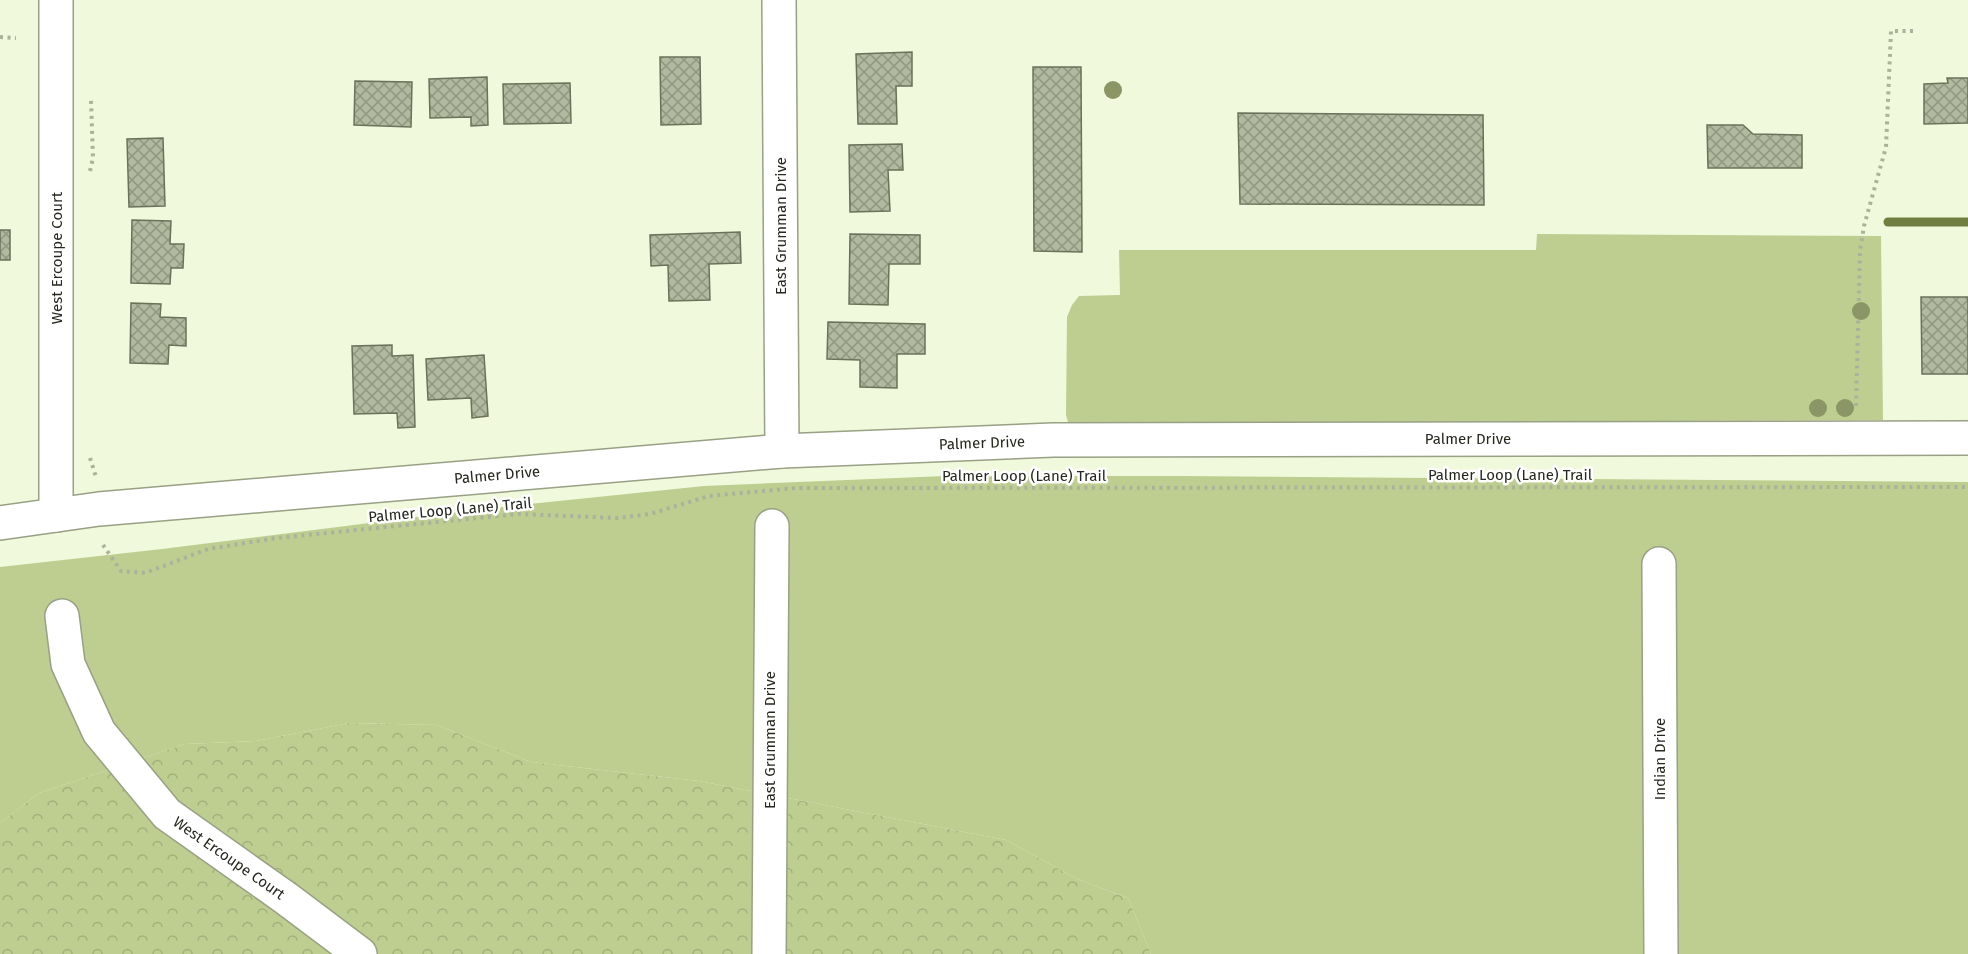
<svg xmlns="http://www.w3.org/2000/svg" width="1968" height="954" font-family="'Fira Sans',sans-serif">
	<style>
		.grass { fill: #bdce90 }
		.forest { fill: url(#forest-crowns) }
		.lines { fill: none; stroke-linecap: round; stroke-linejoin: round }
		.stream { stroke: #707e42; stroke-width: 9 }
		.building { fill: url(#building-cross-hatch); stroke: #6b7259; stroke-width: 1.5 }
		.minor-casing { stroke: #98a085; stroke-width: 36 }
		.path { stroke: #abb29b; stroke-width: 4; stroke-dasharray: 3 4.5; stroke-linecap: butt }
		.minor { stroke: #fff; stroke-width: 33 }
		.tree { fill: #8b9565 }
		.labels { text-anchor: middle; stroke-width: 5; stroke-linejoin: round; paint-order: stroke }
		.street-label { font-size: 15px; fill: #25281e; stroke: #fff }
	</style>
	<defs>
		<pattern id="forest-crowns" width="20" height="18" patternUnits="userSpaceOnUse" patternTransform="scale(1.5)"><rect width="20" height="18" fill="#bdce90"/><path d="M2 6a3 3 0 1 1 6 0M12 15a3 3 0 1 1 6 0" fill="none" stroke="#a2b17c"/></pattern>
		<pattern id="building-cross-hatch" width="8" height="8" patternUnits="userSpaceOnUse" patternTransform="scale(1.5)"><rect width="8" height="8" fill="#b1b99e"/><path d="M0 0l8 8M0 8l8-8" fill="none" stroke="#909680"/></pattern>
	</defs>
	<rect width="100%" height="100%" fill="#f0f9db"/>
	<g class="grass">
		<polygon points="1537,234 1881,236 1883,420 1077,424 1068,422 1066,415 1067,317 1072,305 1079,296 1120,295 1119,250 1536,250"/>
		<polygon points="945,476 1180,476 1968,482 1968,954 1151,954 1128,898 1077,879 1006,840 699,781 531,762 437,725 349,723 256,741 185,744 39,793 0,823 0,567 162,549 473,510 704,486"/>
	</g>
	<polygon class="forest" points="349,723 437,725 531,762 699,781 1006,840 1077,879 1128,898 1151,954 0,954 0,823 39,793 185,744 256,741"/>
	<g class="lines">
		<polyline class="stream" points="1888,222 1968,222"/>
	</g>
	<g class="building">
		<polygon points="912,52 912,86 896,86 897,124 858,124 856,54"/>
		<polygon points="660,57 700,57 701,124 661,125"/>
		<polygon points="1033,67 1081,67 1082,252 1034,251"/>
		<polygon points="487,77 488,125 471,126 471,117 430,118 429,79"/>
		<polygon points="1947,78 1968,78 1968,123 1924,124 1924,84 1948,83"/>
		<polygon points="355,81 412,82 411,127 354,125"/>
		<polygon points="570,83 571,123 504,124 503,84"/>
		<polygon points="1238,113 1483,115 1484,205 1240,204"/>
		<polygon points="1707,125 1743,125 1753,134 1802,135 1802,168 1708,168"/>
		<polygon points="163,138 165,206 129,207 127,139"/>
		<polygon points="902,144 903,170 888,170 890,211 850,212 849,145"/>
		<polygon points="132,220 171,221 170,244 184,244 183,268 171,268 170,284 131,283"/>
		<rect x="0" y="230" width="10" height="30"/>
		<polygon points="740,232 741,263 709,264 710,300 669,301 668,265 651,266 650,235"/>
		<polygon points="850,234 920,235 920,264 889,264 888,305 849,304"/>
		<polygon points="1921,297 1968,297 1968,374 1922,374"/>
		<polygon points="131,303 161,304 160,317 186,318 186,346 169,345 168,364 130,363"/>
		<polygon points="828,322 925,324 925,354 897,354 897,388 860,387 860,360 827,359"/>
		<polygon points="392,345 392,356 413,355 415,427 398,428 397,413 354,414 352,346"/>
		<polygon points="484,355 488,416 472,418 471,398 428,400 426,359"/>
	</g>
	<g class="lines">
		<defs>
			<g id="minor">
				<polyline points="56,0 56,515"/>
				<polyline points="779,0 782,451"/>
				<polyline points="0,523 99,509 782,451 1053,440 1968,438"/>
				<polyline points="1659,564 1661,954"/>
				<polyline points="62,616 68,664 99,732 167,814 287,899 360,954"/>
				<polyline points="769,954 772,526"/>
			</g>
		</defs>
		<use href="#minor" class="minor-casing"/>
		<g class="path">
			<polyline points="0,37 16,38"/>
			<polyline points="90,171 93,158 91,100"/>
			<polyline points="1856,406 1860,251 1864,226 1886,147 1891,31 1916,31"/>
			<polyline points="90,458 96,477"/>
			<polyline points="103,545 121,571 145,573 208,549 276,538 518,514 618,518 650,514 709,496 796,488 1968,487"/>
		</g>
		<use href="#minor" class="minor"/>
	</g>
	<g class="tree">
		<circle cx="1113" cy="90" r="9"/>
		<circle cx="1861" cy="311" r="9"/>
		<circle cx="1818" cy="408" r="9"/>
		<circle cx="1845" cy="408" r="9"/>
	</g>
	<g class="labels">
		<g class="street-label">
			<text transform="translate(781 226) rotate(-90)" y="5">East Grumman Drive</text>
			<text transform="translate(57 258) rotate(-90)" y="5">West Ercoupe Court</text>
			<text x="1468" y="444">Palmer Drive</text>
			<text transform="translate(982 443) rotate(-2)" y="5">Palmer Drive</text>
			<text transform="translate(497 475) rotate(-5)" y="5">Palmer Drive</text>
			<text x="1510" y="480">Palmer Loop (Lane) Trail</text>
			<text x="1024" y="481">Palmer Loop (Lane) Trail</text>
			<text transform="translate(450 510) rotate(-5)" y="5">Palmer Loop (Lane) Trail</text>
			<text transform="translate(770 740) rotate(-90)" y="5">East Grumman Drive</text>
			<text transform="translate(1660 759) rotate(-90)" y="5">Indian Drive</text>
			<text transform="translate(229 858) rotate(35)" y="5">West Ercoupe Court</text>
		</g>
	</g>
</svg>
